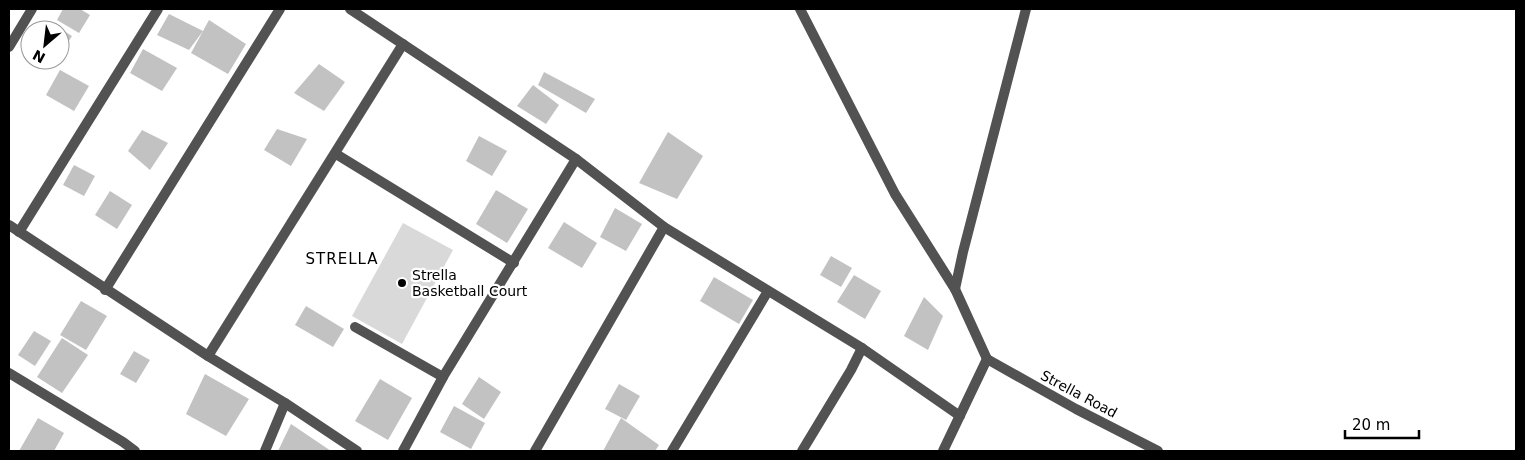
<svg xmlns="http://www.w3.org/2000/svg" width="1525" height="460" font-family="'DejaVu Sans',sans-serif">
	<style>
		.green { fill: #d9d9d9 }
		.building { fill: #c2c2c2 }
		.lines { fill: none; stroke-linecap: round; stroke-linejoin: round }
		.service { stroke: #525252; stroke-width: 10 }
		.minor { stroke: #525252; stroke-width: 10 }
		.poi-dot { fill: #000; stroke: #fff; stroke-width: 2 }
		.labels { text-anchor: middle; stroke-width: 4.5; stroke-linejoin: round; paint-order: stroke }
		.poi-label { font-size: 14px; fill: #000; stroke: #fff; text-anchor: start }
		.street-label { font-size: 14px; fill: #000; stroke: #fff }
		.neighbourhood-label { font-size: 15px; letter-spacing: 1px; fill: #000; stroke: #fff }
	</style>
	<rect width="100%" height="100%" fill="#fff"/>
	<polygon class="green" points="403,223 453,250 402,344 352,316"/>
	<g class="building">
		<polygon points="63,9 80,9 90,15 79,33 57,20"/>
		<polygon points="169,14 203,31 209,20 246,44 228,74 191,53 203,31 189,50 157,35"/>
		<polygon points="53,24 72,36 60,55 60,30 50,30"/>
		<polygon points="143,49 177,68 162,91 130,73"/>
		<polygon points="319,64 345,82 324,111 294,93"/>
		<polygon points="60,70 89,86 74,111 46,95"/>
		<polygon points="544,72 595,99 586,113 538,85"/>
		<polygon points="533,85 559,105 546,124 517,106"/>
		<polygon points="277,129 307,139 291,166 264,150"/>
		<polygon points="142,130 168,143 150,170 128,151"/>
		<polygon points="668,132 703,156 677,199 639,183"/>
		<polygon points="479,136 507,151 492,176 466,161"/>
		<polygon points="74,165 95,176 84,196 63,185"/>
		<polygon points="496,190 528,209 507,243 476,224"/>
		<polygon points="110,191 132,205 117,229 95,215"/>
		<polygon points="615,208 642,224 626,251 600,237"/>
		<polygon points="564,222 597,243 582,268 548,248"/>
		<polygon points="831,256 852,268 841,287 820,275"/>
		<polygon points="854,275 881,291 865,319 837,302"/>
		<polygon points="714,277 753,300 739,324 700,301"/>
		<polygon points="924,297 943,316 928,350 904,336"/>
		<polygon points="81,301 107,316 86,350 60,335"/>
		<polygon points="306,306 344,329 333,347 295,325"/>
		<polygon points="34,331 51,341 35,366 18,355"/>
		<polygon points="62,338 88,355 62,393 37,377"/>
		<polygon points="134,351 150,360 136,383 120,374"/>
		<polygon points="205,374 249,399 226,436 186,414"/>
		<polygon points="479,377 501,392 484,419 462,404"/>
		<polygon points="380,379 412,398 388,440 355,421"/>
		<polygon points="619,384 640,396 626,420 605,409"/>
		<polygon points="454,406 485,423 471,449 440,432"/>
		<polygon points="38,418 64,433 54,451 19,451"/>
		<polygon points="621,418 659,445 655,451 603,451"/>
		<polygon points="291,424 331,451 278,451"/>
	</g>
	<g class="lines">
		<polyline class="service" points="355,327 443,377"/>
		<g class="minor">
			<polyline points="350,9 576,159 664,227 862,348 960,416"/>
			<polyline points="800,9 895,194 955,289 987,359"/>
			<polyline points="9,47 32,9"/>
			<polyline points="336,154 514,263"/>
			<polyline points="9,225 208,356 285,403 357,451"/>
			<polyline points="19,232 158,9"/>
			<polyline points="955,289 963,252 1026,9"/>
			<polyline points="105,290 280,9"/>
			<polyline points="208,356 403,44"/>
			<polyline points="987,359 1076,409 1158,451"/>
			<polyline points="9,373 123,442 135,451"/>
			<polyline points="265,451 285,403"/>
			<polyline points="403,451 443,377 576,159"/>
			<polyline points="535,451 664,227"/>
			<polyline points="672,451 768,291"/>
			<polyline points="802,451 851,370 862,348"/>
			<polyline points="943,451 987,359"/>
		</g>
	</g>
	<circle class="poi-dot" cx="402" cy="283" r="5"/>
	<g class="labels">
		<g class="poi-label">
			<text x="412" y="280">Strella<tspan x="412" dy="16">Basketball Court</tspan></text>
		</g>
		<g class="street-label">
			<text transform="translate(1079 394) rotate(28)" y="5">Strella Road</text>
		</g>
		<g class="neighbourhood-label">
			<text x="342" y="264">STRELLA</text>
		</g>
	</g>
	<rect width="1525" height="460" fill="none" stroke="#000000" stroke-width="20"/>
	<g transform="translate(45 45) rotate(208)"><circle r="24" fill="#ffffff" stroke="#999999"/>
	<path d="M0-4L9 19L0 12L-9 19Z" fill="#000000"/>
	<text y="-8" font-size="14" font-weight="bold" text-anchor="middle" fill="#000000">N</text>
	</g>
	<path d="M1345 430v8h74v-8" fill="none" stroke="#000000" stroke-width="2.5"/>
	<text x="1352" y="430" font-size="15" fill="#000000" stroke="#ffffff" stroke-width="4" paint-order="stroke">20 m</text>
</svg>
